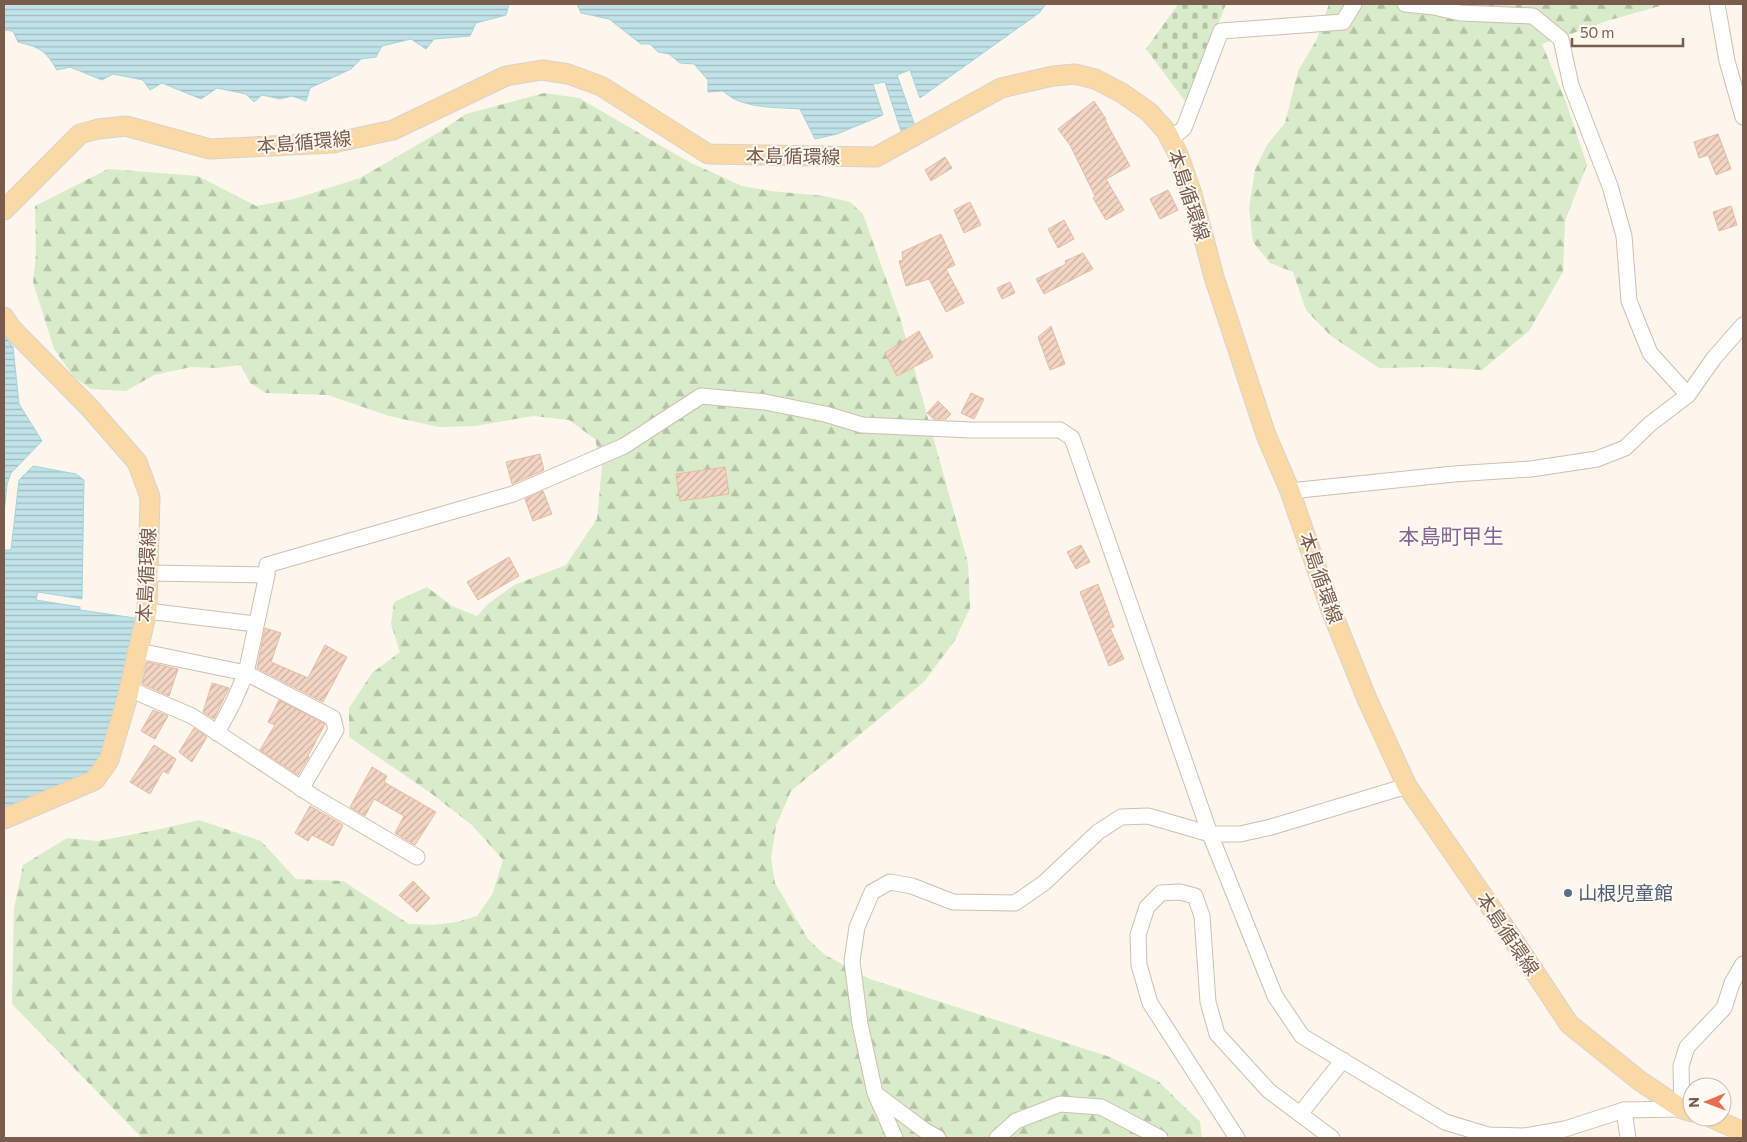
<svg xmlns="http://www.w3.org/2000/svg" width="1747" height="1142" font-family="Commissioner,'Noto Sans JP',sans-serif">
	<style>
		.forest { fill: url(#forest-firs) }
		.cemetery { fill: url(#cemetery-stones) }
		.water { fill: url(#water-rules); stroke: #a5d3da }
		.building { fill: url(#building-hatch); stroke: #e6bba3 }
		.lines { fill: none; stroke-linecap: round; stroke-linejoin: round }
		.minor-casing { stroke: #d1beb0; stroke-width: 17 }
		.major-casing { stroke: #dad1cd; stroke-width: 21 }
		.minor { stroke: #fff; stroke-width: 15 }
		.major { stroke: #fbd9a5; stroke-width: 19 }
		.service-dot { fill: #5c6f8a; stroke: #fffaf3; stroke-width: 2 }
		.labels { text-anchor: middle; stroke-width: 4; stroke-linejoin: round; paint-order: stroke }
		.street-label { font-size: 19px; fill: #7a5c4d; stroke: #fffaf3 }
		.service-label { font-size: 19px; fill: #4e5e75; stroke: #fffaf3; text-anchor: start }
		.quarter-label { font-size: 21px; fill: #846695; stroke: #fffaf3 }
	</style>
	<defs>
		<pattern id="forest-firs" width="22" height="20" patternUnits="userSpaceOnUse" patternTransform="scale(1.25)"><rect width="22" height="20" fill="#d8ecc9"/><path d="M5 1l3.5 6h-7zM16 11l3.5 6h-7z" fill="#b4c2a5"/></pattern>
		<pattern id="cemetery-stones" width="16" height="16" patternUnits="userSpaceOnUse" patternTransform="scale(1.25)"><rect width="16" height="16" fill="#d8ecc9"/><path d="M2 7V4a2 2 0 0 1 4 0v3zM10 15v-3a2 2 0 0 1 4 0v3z" fill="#b4c2a5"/></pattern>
		<pattern id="water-rules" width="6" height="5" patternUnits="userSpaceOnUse" patternTransform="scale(1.25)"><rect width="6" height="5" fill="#bfe3e8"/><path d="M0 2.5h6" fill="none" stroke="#a0bbbe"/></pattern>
		<pattern id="building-hatch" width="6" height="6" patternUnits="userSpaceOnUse" patternTransform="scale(1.25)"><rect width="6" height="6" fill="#f3d5c3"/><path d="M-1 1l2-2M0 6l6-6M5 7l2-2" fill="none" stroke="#cab0a1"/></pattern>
	</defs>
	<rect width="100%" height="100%" fill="#fdf6ec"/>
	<g class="forest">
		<polygon points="1329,4 1667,4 1610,20 1542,44 1566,102 1587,165 1565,221 1563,272 1529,331 1482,370 1432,367 1379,368 1331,336 1306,310 1293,272 1270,263 1253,242 1249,208 1255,170 1267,145 1285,123 1298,71 1317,39"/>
		<polygon points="544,93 579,98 689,162 742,186 771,191 824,196 850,202 863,214 901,321 968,563 970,608 955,640 924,682 791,791 776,826 771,858 775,883 808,939 825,955 870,979 1110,1057 1158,1081 1200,1122 1202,1138 142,1138 12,1004 14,909 23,865 67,838 98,841 161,829 199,820 261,841 296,879 343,881 409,924 432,925 457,922 477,916 492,895 503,860 473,826 432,794 349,737 349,708 372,673 400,652 391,624 394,602 427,587 452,606 477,616 488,604 514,585 566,565 597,519 602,467 595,439 569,420 533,416 475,426 439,427 389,416 328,395 266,393 250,383 241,365 217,368 191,367 154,375 126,391 91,389 74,377 54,349 33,282 36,254 35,206 108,169 198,176 256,206 294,199 360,178 441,131 466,114"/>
	</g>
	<polygon class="cemetery" points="1178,4 1226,4 1187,104 1146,49"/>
	<g class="water">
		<path d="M 4,4 L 509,4 L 506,15 L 476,23 L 470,36 L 434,39 L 426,49 L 411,39 L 382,46 L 376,57 L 361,59 L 351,69 L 310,88 L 306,101 L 292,96 L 280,99 L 262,95 L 254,102 L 246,94 L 217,88 L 201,99 L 162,83 L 150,90 L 143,80 L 113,74 L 102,80 L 70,67 L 57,70 C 45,50 41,48 18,42 L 13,31 L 4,30 Z"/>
		<path d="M 577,4 L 1046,4 L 1039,13 L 920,98 L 910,70 L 897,75 L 915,126 L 901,131 L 885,82 L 873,84 L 883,115 L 837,134 L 815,139 L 800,109 C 775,107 742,109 723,91 L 708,92 L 708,80 L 694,64 L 680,63 L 669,54 L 658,52 L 650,44 L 641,44 L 609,19 L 581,13 Z"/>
		<polygon points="4,335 13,347 19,404 42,441 11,473 7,484 4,513"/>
		<polygon points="33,466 76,474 84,480 82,599 38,592 36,600 80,607 80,610 135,618 103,772 4,814 4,544 4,550 11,550 19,480"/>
	</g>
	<g class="building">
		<polygon points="1094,101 1106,119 1105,120 1130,166 1106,179 1124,210 1106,220 1093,198 1095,196 1070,145 1058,129"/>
		<polygon points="1718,134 1731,169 1716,175 1708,155 1699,158 1694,142"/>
		<polygon points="945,157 952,168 931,181 925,170"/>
		<polygon points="1168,190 1178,210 1160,219 1150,199"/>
		<polygon points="970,202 981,225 964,233 954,210"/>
		<polygon points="1731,206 1737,225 1719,231 1713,212"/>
		<polygon points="1064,220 1074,239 1058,248 1048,229"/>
		<polygon points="941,234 955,265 946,269 964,303 946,312 929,279 906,286 899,261 903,260 902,252"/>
		<polygon points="1083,253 1093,269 1044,294 1036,279 1066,264 1065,261"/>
		<polygon points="1010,282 1015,293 1002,299 997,288"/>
		<polygon points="1051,326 1065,364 1050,370 1038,337"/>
		<polygon points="919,331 933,357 897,376 885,353"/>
		<polygon points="971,393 984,399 974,419 961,413"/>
		<polygon points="938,401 951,414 946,419 934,419 927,413"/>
		<polygon points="540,454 544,470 512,484 506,462"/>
		<polygon points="725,467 729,494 680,501 676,474"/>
		<polygon points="543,491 552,514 533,521 525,499"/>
		<polygon points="1081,545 1090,562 1076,569 1067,552"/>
		<polygon points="509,557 519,576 478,600 467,582"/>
		<polygon points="1098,584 1114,627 1110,628 1124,659 1109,666 1080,592"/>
		<polygon points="265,628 281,633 271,662 308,678 325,645 347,657 323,702 257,668"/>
		<polygon points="147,662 178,669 169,696 142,684"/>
		<polygon points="212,683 229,688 214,719 203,712"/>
		<polygon points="279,700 325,724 308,756 309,757 298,775 260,750 275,725 268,722"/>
		<polygon points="153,710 168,716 155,739 141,731"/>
		<polygon points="194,728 207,737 192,762 179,752"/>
		<polygon points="154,745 176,759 168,774 163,771 150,794 130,782"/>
		<polygon points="372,767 387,776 384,782 436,812 415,845 395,833 404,816 374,799 365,816 350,807"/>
		<polygon points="310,806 343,825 333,846 312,835 308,841 295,833"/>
		<polygon points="413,881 430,898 417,912 399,895"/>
	</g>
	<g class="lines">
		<defs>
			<g id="minor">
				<polyline points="1405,4 1434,7 1460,13 1533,16 1561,39 1571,85 1610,186 1624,236 1629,301 1650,353 1688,395"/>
				<polyline points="1717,4 1727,61 1743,117"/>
				<polyline points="1171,139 1184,128 1221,31 1343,22 1354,4"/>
				<polyline points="1290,491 1454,474 1531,469 1597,459 1625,448 1650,424 1688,395 1714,358 1743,325"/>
				<polyline points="147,573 267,575"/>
				<polyline points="147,611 256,624"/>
				<polyline points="139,651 246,673 267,575 267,565 513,494 624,446 701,396 765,402 825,414 862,425 971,430 1060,430 1072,438 1210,834 1275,996 1302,1036 1445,1122 1488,1135 1524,1136 1565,1129 1624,1110 1682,1109 1681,1066 1687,1047 1724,1008 1732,983 1743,964"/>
				<polyline points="129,689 192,716 316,798 417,857"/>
				<polyline points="217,733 233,703 246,673 333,718 336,730 301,789"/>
				<polyline points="876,1094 924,1130 938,1138"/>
				<polyline points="1624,1110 1628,1138"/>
				<polyline points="1300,1114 1343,1060"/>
				<polyline points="895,1138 875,1093 860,1024 852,961 857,927 872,892 890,882 912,886 953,902 1015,903 1044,883 1098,832 1121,817 1148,816 1210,834 1240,834 1271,827 1407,786"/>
				<polyline points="997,1138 1016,1121 1060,1104 1101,1107 1160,1138"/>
				<polyline points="1237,1138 1150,1003 1139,965 1138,935 1147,907 1161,893 1180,892 1195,896 1202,916 1208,1002 1217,1034 1269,1091 1332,1138"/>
			</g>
			<g id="major">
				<polyline points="4,210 80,134 98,129 126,126 210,149 333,143 393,130 506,76 542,70 568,74 601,86 708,154 876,157 1001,88 1053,76 1075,74 1095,79 1122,93 1149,112 1166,131 1178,154 1192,194 1214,277 1266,435 1290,491 1331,610 1367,699 1407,786 1516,944 1569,1024 1640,1081 1682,1109 1692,1112"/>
				<polyline points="4,317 12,329 89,407 137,462 150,497 147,611 127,699 109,760 95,780 4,819"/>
				<polyline points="1710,1117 1743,1132"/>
			</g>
		</defs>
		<use href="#minor" class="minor-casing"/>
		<use href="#major" class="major-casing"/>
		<use href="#minor" class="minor"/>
		<use href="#major" class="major"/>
	</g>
	<circle class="service-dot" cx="1568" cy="893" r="5"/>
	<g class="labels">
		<g class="street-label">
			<text transform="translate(304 142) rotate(-5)" y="7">本島循環線</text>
			<text transform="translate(793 156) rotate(1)" y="7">本島循環線</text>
			<text transform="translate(1189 195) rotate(72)" y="7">本島循環線</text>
			<text transform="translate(146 575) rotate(-87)" y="7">本島循環線</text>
			<text transform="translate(1321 578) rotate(71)" y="7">本島循環線</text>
			<text transform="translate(1508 934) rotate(56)" y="7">本島循環線</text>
		</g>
		<g class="service-label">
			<text x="1578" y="900">山根児童館</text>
		</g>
		<g class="quarter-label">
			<text x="1451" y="544">本島町甲生</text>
		</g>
	</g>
	<rect width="1747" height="1142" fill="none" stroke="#7a5c4d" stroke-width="10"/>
	<g transform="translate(1707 1102) rotate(269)"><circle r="24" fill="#fffaf3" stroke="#cabbb1"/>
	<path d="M0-4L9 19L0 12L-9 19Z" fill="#e76f51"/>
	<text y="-8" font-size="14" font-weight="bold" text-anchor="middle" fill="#7a5c4d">N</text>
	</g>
	<path d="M1572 38v8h111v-8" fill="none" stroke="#7a5c4d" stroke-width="2.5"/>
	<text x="1580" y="38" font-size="15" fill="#7a5c4d" stroke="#fffaf3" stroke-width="4" paint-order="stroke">50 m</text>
</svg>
